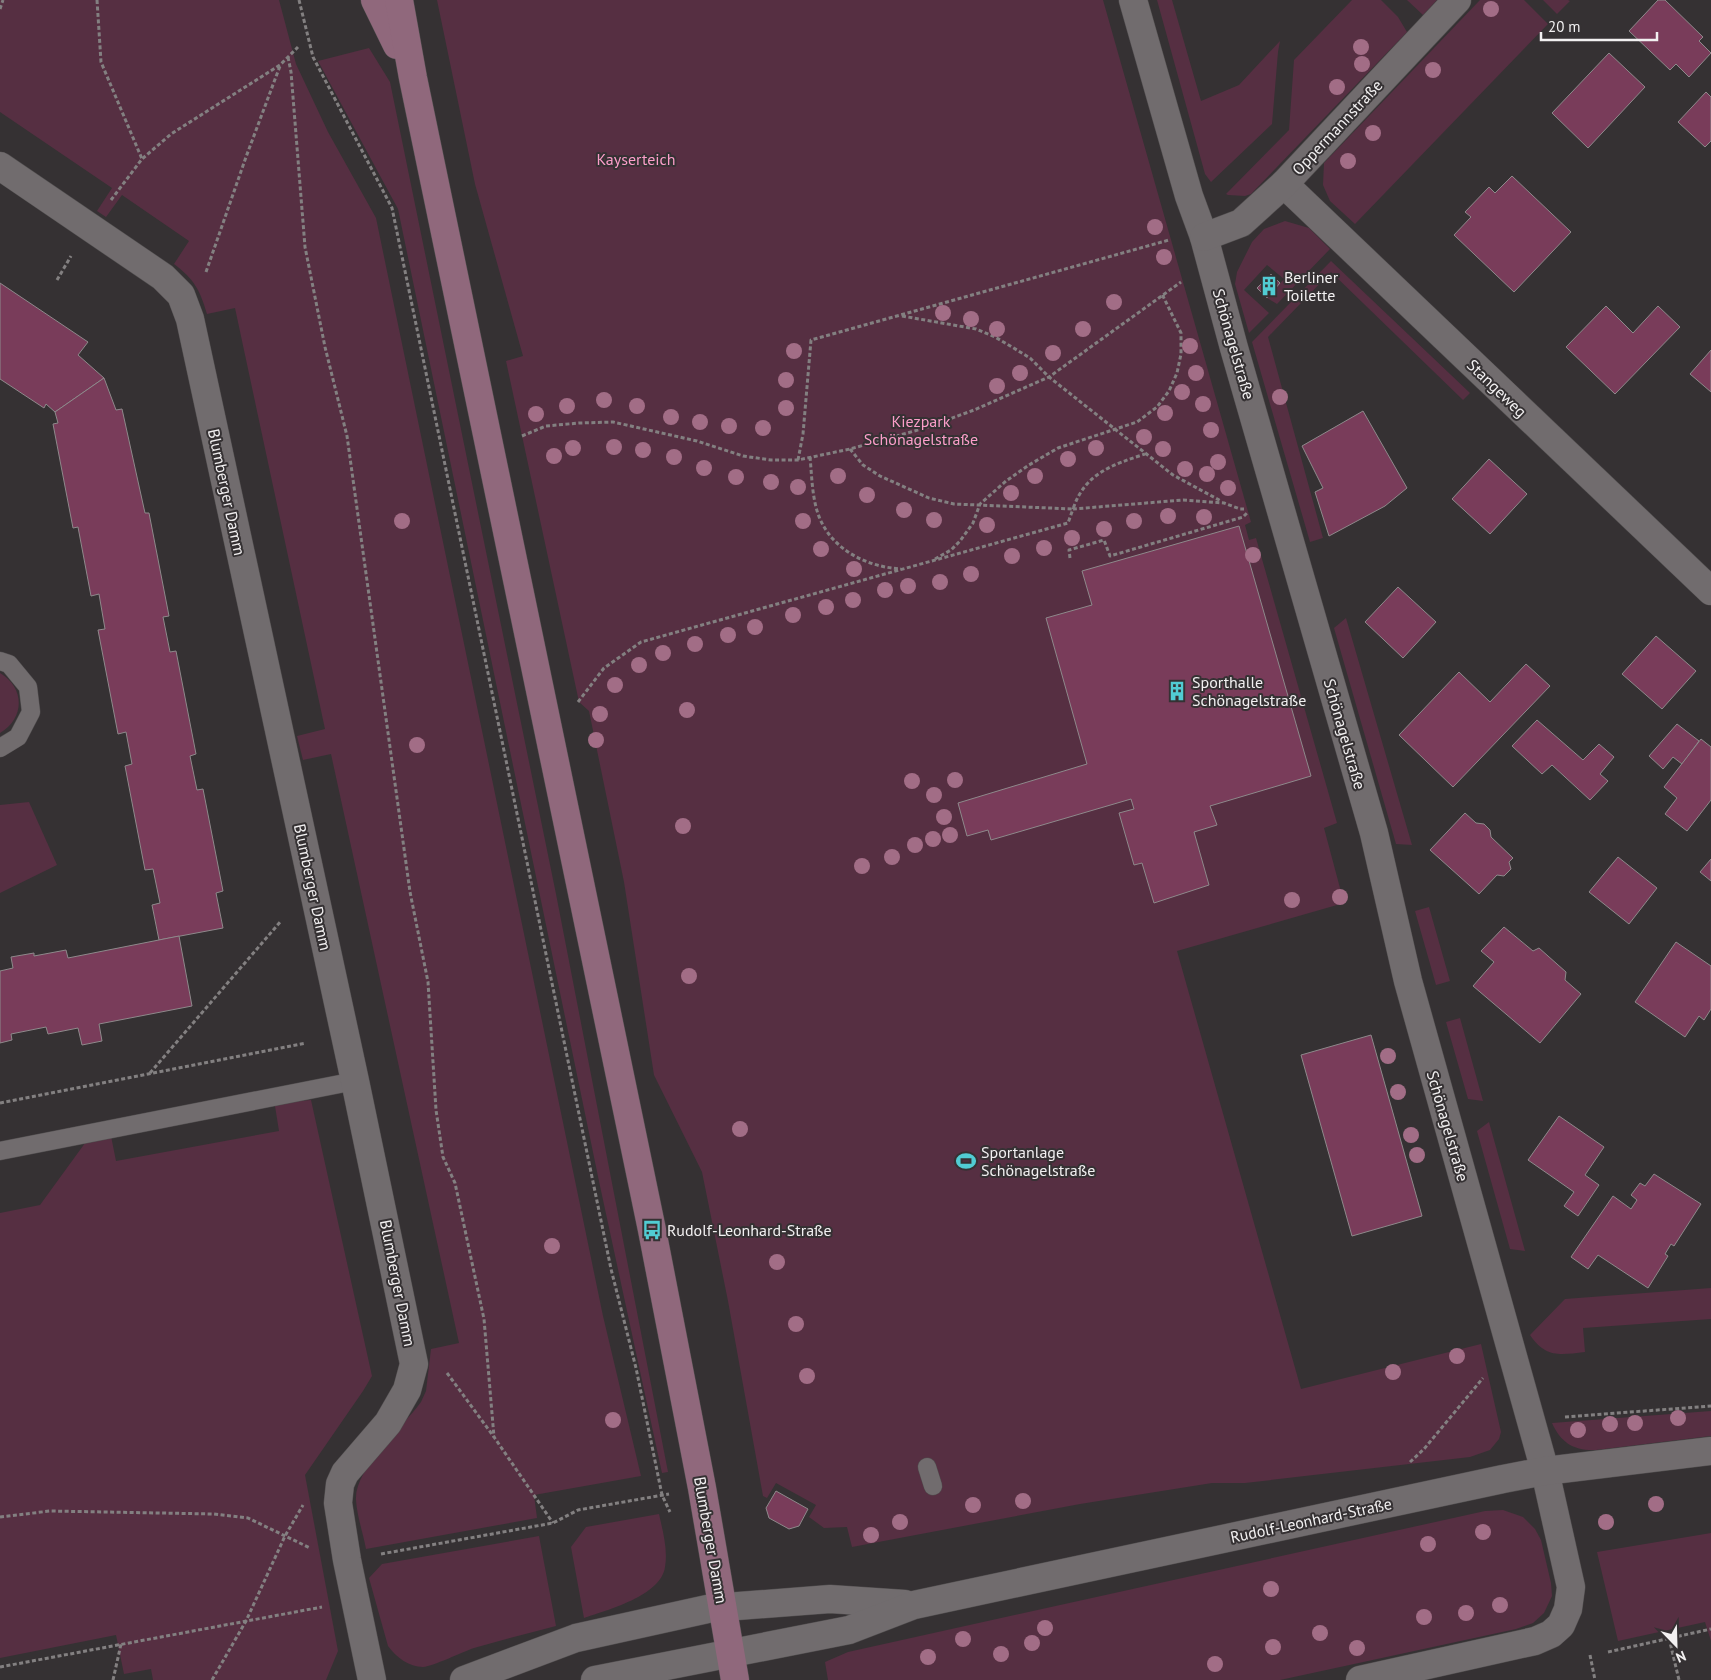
<svg xmlns="http://www.w3.org/2000/svg" width="1711" height="1680" font-family="'PT Sans',sans-serif">
	<style>
		.green { fill: #562f42 }
		.building { fill: #793c5a; stroke: #8e898b }
		.lines { fill: none; stroke-linecap: round; stroke-linejoin: round }
		.service-casing { stroke: #504d4e; stroke-width: 19 }
		.minor-casing { stroke: #504d4e; stroke-width: 29 }
		.secondary-casing { stroke: #504d4e; stroke-width: 29 }
		.path { stroke: #838081; stroke-width: 3; stroke-dasharray: 4 2.5; stroke-linecap: butt }
		.service { stroke: #716c6e; stroke-width: 18 }
		.minor { stroke: #716c6e; stroke-width: 28 }
		.secondary { stroke: #90687c; stroke-width: 28 }
		.tree { fill: #a26d86 }
		.labels { text-anchor: middle; stroke-width: 4; stroke-linejoin: round; paint-order: stroke }
		.street-label { font-size: 16px; fill: #f2f0f1; stroke: #353133 }
		.park-label { font-size: 16px; fill: #fc9eca; stroke: #353133 }
		.poi-label { font-size: 16px; fill: #f2f0f1; stroke: #353133; text-anchor: start }
	</style>
	<rect width="100%" height="100%" fill="#353133"/>
	<g class="green">
		<path d="M 0,0 L 279,0 L 296,64 L 328,132 L 376,218 L 603,1316 L 641,1476 L 534,1495 L 537,1518 L 366,1549 C 363,1533 357,1516 356,1500 C 354,1469 403,1427 421,1402 L 426,1391 L 431,1349 L 459,1343 L 331,754 L 303,760 L 297,736 L 325,729 L 235,308 L 207,314 C 200,290 194,279 174,264 L 189,241 L 122,195 L 106,217 L 97,211 L 112,188 L 0,112 Z"/>
		<polygon points="437,0 1103,0 1251,522 1245,525 1249,540 1256,538 1337,823 1324,828 1344,903 1177,951 1301,1389 1481,1344 1501,1432 1499,1439 1490,1450 1470,1457 1245,1483 1212,1483 1080,1504 852,1547 847,1527 824,1528 809,1517 816,1505 776,1483 767,1498 763,1496 728,1301 702,1172 654,1075 624,882 589,711 579,702 506,361 523,356 475,184"/>
		<polygon points="1157,0 1172,0 1201,101 1239,85 1280,41 1278,52 1272,124 1211,182 1205,174"/>
		<polygon points="1352,0 1381,0 1398,17 1407,32 1251,194 1245,196 1228,195 1226,194 1289,130 1294,60"/>
		<polygon points="1407,0 1437,0 1423,15"/>
		<polygon points="1480,0 1524,0 1548,24 1355,224 1330,201 1323,185 1324,163"/>
		<polygon points="1543,0 1568,0 1570,1 1557,14"/>
		<polygon points="369,48 390,82 556,894 668,1472 662,1473 600,1186 398,209 318,61"/>
		<polygon points="1285,221 1309,228 1330,249 1277,304 1267,298 1284,279 1267,265 1244,290 1269,313 1249,333 1235,284 1237,272 1252,242 1264,229"/>
		<polygon points="1331,261 1470,393 1463,400 1331,272 1268,337 1323,538 1310,542 1252,342"/>
		<polygon points="1346,618 1412,845 1396,844 1334,628"/>
		<path d="M 0,673 C 25,688 25,718 0,733 Z"/>
		<polygon points="29,802 57,865 0,893 0,805"/>
		<polygon points="1429,907 1450,981 1436,985 1415,911"/>
		<polygon points="1460,1018 1483,1101 1468,1099 1446,1022"/>
		<polygon points="311,1100 372,1376 363,1391 305,1475 338,1651 326,1680 153,1680 151,1669 124,1674 116,1635 0,1658 0,1213 40,1205 88,1139 111,1136 116,1161 279,1131 275,1106 298,1101"/>
		<polygon points="1489,1122 1525,1251 1510,1249 1477,1131"/>
		<path d="M 1711,1288 L 1711,1319 L 1583,1328 L 1585,1352 C 1559,1355 1546,1358 1530,1335 L 1565,1299 Z"/>
		<path d="M 1711,1411 L 1711,1436 L 1596,1450 C 1574,1451 1561,1443 1552,1423 Z"/>
		<polygon points="1503,1510 1523,1517 1535,1529 1541,1540 1551,1583 1552,1596 1544,1613 1533,1623 1516,1629 1280,1680 828,1680 825,1662 848,1652 1485,1511"/>
		<path d="M 659,1514 C 663,1532 668,1550 665,1567 C 661,1596 607,1610 584,1618 L 571,1547 L 586,1527 Z"/>
		<polygon points="1711,1533 1711,1641 1705,1622 1618,1641 1597,1552"/>
		<path d="M 539,1536 L 556,1626 C 529,1633 501,1640 474,1648 C 462,1652 434,1666 423,1667 C 409,1667 396,1657 388,1646 L 369,1578 L 382,1564 Z"/>
	</g>
	<g class="building">
		<polygon points="1658,0 1665,0 1703,37 1699,41 1711,53 1689,77 1676,64 1670,70 1629,31"/>
		<polygon points="1609,53 1645,87 1588,148 1552,113"/>
		<polygon points="1706,92 1711,97 1711,141 1705,147 1678,122"/>
		<polygon points="1512,176 1571,232 1514,292 1454,235 1471,217 1465,212 1489,187 1495,193"/>
		<polygon points="1271,274 1280,283 1267,298 1257,288"/>
		<polygon points="0,283 88,342 78,355 104,378 55,412 46,404 44,408 0,379"/>
		<polygon points="1606,306 1633,333 1658,306 1680,327 1615,394 1566,347"/>
		<polygon points="1711,350 1711,392 1690,374"/>
		<polygon points="104,378 116,410 122,409 145,513 149,513 169,616 163,617 170,652 176,651 196,754 190,756 197,790 203,789 223,891 216,893 223,928 159,940 152,905 160,903 153,869 145,870 125,766 132,764 126,732 118,734 98,630 105,629 99,594 91,596 78,527 73,528 53,424 58,423 55,412"/>
		<polygon points="1363,411 1407,488 1385,506 1329,536 1315,492 1323,488 1302,446"/>
		<polygon points="1489,459 1527,494 1490,534 1452,499"/>
		<polygon points="1239,526 1311,776 1210,806 1217,825 1194,832 1209,885 1154,903 1142,863 1134,865 1119,813 1134,809 1131,799 991,840 988,830 967,836 958,803 1087,764 1046,618 1092,605 1082,571"/>
		<polygon points="1398,587 1436,622 1403,658 1365,622"/>
		<polygon points="1656,636 1696,671 1662,709 1622,674"/>
		<polygon points="1526,664 1550,686 1453,787 1399,735 1459,672 1490,702"/>
		<polygon points="1537,720 1583,760 1599,744 1614,757 1600,774 1608,781 1590,800 1552,765 1542,774 1512,746"/>
		<polygon points="1677,724 1699,741 1682,764 1673,757 1663,769 1649,756"/>
		<polygon points="1701,739 1711,747 1711,800 1687,831 1665,814 1677,798 1664,787"/>
		<polygon points="1465,813 1476,823 1484,824 1490,830 1491,837 1513,858 1509,862 1511,869 1504,876 1497,875 1479,894 1430,850"/>
		<polygon points="1618,857 1657,888 1629,924 1589,892"/>
		<polygon points="1711,859 1711,881 1700,872"/>
		<polygon points="1504,927 1533,951 1539,948 1566,972 1565,980 1581,994 1540,1043 1473,986 1494,962 1481,951"/>
		<polygon points="179,936 192,1006 99,1024 102,1041 82,1045 78,1028 48,1034 46,1027 11,1034 12,1040 0,1043 0,971 13,968 11,957 34,953 34,956 66,950 68,958"/>
		<polygon points="1676,942 1711,966 1711,1009 1704,1020 1699,1016 1685,1037 1635,1002"/>
		<polygon points="1371,1035 1422,1216 1352,1236 1301,1055"/>
		<polygon points="1559,1116 1604,1147 1585,1175 1599,1185 1578,1216 1564,1206 1574,1192 1528,1160"/>
		<polygon points="1654,1174 1701,1204 1674,1246 1671,1244 1665,1254 1668,1256 1648,1288 1598,1255 1588,1269 1571,1257 1613,1196 1631,1209 1637,1200 1631,1195 1640,1183 1645,1186"/>
		<polygon points="776,1491 808,1509 799,1526 789,1529 769,1518 766,1508"/>
	</g>
	<g class="lines">
		<defs>
			<g id="service">
				<polyline points="0,661 9,664 28,687 31,712 18,737 0,748"/>
				<polyline points="0,1151 355,1081"/>
				<polyline points="927,1467 933,1486"/>
			</g>
			<g id="minor">
				<polyline points="1133,0 1189,196 1204,237 1234,348 1374,833 1408,981 1545,1471 1571,1587 1568,1609 1561,1625 1551,1634 1535,1641 1360,1680"/>
				<polyline points="0,166 163,277 181,295 190,319 355,1081 414,1364 407,1390 388,1423 345,1473 340,1484 338,1503 347,1560 372,1680"/>
				<polyline points="1284,184 1711,591"/>
				<polyline points="1204,237 1241,223 1284,184 1457,0"/>
				<polyline points="464,1680 576,1638 712,1608 830,1599 905,1604"/>
				<polyline points="595,1680 849,1630 914,1605 1503,1479 1545,1471 1711,1451"/>
			</g>
			<g id="secondary">
				<polyline points="375,0 397,45"/>
				<polyline points="399,0 413,78 652,1230 702,1488 735,1680"/>
			</g>
		</defs>
		<use href="#service" class="service-casing"/>
		<use href="#minor" class="minor-casing"/>
		<use href="#secondary" class="secondary-casing"/>
		<g class="path">
			<polyline points="97,0 101,62 142,159"/>
			<polyline points="299,0 313,57 392,208 611,1269 636,1368 662,1495 670,1512"/>
			<polyline points="0,9 3,0"/>
			<polyline points="288,57 291,72 305,247 325,347 347,436 410,892 428,982 436,1110 443,1157 455,1183 484,1319 494,1437"/>
			<polyline points="111,200 142,159 171,134 280,65 298,47"/>
			<polyline points="206,272 246,157 280,66"/>
			<polyline points="57,280 71,256"/>
			<polyline points="902,316 976,329 995,337 1012,347 1030,358 1049,377 1173,475 1221,501"/>
			<polyline points="522,436 546,426 579,423 613,422 697,441 743,456 771,460 798,460 850,449 925,428 974,410 1049,377 1181,282"/>
			<path d="M 850,449 L 863,465 L 880,476 L 929,498 L 954,504 L 1073,509 C 1085,473 1112,465 1145,454"/>
			<path d="M 810,457 C 812,478 812,500 820,519 C 834,551 868,567 901,569"/>
			<polyline points="798,460 803,434 811,340 1169,240"/>
			<polyline points="1070,558 1069,550 1104,540 1110,556 1243,517 1247,513"/>
			<polyline points="935,559 951,550 960,541 973,523 980,504 1006,481 1029,465 1058,448 1137,422 1157,407 1169,391 1177,373 1181,354 1181,333 1162,294"/>
			<polyline points="578,702 604,668 641,642 1068,523 1073,509 1183,500 1224,503 1240,509 1244,509"/>
			<polyline points="150,1073 281,921"/>
			<polyline points="0,1103 306,1043"/>
			<polyline points="447,1373 494,1437 553,1523"/>
			<polyline points="1565,1417 1711,1406"/>
			<polyline points="1410,1462 1424,1449 1483,1378"/>
			<polyline points="0,1517 50,1511 214,1514 248,1518 310,1548"/>
			<polyline points="381,1554 553,1523 578,1510 669,1494"/>
			<polyline points="1669,1638 1679,1680"/>
			<polyline points="1608,1652 1711,1629"/>
			<polyline points="1590,1655 1595,1680"/>
			<polyline points="0,1667 322,1607"/>
			<polyline points="113,1680 121,1644"/>
			<polyline points="212,1680 246,1621 285,1536 303,1505"/>
		</g>
		<use href="#service" class="service"/>
		<use href="#minor" class="minor"/>
		<use href="#secondary" class="secondary"/>
	</g>
	<g class="tree">
		<circle cx="1491" cy="9" r="8"/>
		<circle cx="1361" cy="47" r="8"/>
		<circle cx="1362" cy="64" r="8"/>
		<circle cx="1433" cy="70" r="8"/>
		<circle cx="1337" cy="87" r="8"/>
		<circle cx="1373" cy="133" r="8"/>
		<circle cx="1348" cy="161" r="8"/>
		<circle cx="1155" cy="227" r="8"/>
		<circle cx="1164" cy="257" r="8"/>
		<circle cx="1114" cy="302" r="8"/>
		<circle cx="943" cy="313" r="8"/>
		<circle cx="971" cy="319" r="8"/>
		<circle cx="997" cy="329" r="8"/>
		<circle cx="1083" cy="329" r="8"/>
		<circle cx="1190" cy="346" r="8"/>
		<circle cx="794" cy="351" r="8"/>
		<circle cx="1053" cy="353" r="8"/>
		<circle cx="1020" cy="373" r="8"/>
		<circle cx="1196" cy="373" r="8"/>
		<circle cx="786" cy="380" r="8"/>
		<circle cx="997" cy="386" r="8"/>
		<circle cx="1182" cy="392" r="8"/>
		<circle cx="1280" cy="397" r="8"/>
		<circle cx="604" cy="400" r="8"/>
		<circle cx="1203" cy="404" r="8"/>
		<circle cx="567" cy="406" r="8"/>
		<circle cx="637" cy="406" r="8"/>
		<circle cx="786" cy="408" r="8"/>
		<circle cx="1165" cy="413" r="8"/>
		<circle cx="536" cy="414" r="8"/>
		<circle cx="671" cy="417" r="8"/>
		<circle cx="700" cy="422" r="8"/>
		<circle cx="729" cy="426" r="8"/>
		<circle cx="763" cy="428" r="8"/>
		<circle cx="1211" cy="430" r="8"/>
		<circle cx="1144" cy="437" r="8"/>
		<circle cx="614" cy="447" r="8"/>
		<circle cx="573" cy="448" r="8"/>
		<circle cx="1096" cy="448" r="8"/>
		<circle cx="1163" cy="449" r="8"/>
		<circle cx="643" cy="450" r="8"/>
		<circle cx="554" cy="456" r="8"/>
		<circle cx="674" cy="457" r="8"/>
		<circle cx="1068" cy="459" r="8"/>
		<circle cx="1218" cy="462" r="8"/>
		<circle cx="704" cy="468" r="8"/>
		<circle cx="1185" cy="469" r="8"/>
		<circle cx="1207" cy="474" r="8"/>
		<circle cx="838" cy="476" r="8"/>
		<circle cx="1035" cy="476" r="8"/>
		<circle cx="736" cy="477" r="8"/>
		<circle cx="771" cy="482" r="8"/>
		<circle cx="798" cy="487" r="8"/>
		<circle cx="1228" cy="488" r="8"/>
		<circle cx="1011" cy="493" r="8"/>
		<circle cx="867" cy="495" r="8"/>
		<circle cx="904" cy="510" r="8"/>
		<circle cx="1168" cy="516" r="8"/>
		<circle cx="1204" cy="517" r="8"/>
		<circle cx="934" cy="520" r="8"/>
		<circle cx="402" cy="521" r="8"/>
		<circle cx="803" cy="521" r="8"/>
		<circle cx="1134" cy="521" r="8"/>
		<circle cx="987" cy="525" r="8"/>
		<circle cx="1104" cy="529" r="8"/>
		<circle cx="1072" cy="538" r="8"/>
		<circle cx="1044" cy="548" r="8"/>
		<circle cx="821" cy="549" r="8"/>
		<circle cx="1253" cy="555" r="8"/>
		<circle cx="1012" cy="556" r="8"/>
		<circle cx="854" cy="569" r="8"/>
		<circle cx="971" cy="574" r="8"/>
		<circle cx="940" cy="582" r="8"/>
		<circle cx="908" cy="586" r="8"/>
		<circle cx="885" cy="590" r="8"/>
		<circle cx="853" cy="600" r="8"/>
		<circle cx="826" cy="607" r="8"/>
		<circle cx="793" cy="615" r="8"/>
		<circle cx="755" cy="627" r="8"/>
		<circle cx="728" cy="635" r="8"/>
		<circle cx="695" cy="644" r="8"/>
		<circle cx="663" cy="653" r="8"/>
		<circle cx="639" cy="665" r="8"/>
		<circle cx="615" cy="685" r="8"/>
		<circle cx="687" cy="710" r="8"/>
		<circle cx="600" cy="714" r="8"/>
		<circle cx="596" cy="740" r="8"/>
		<circle cx="417" cy="745" r="8"/>
		<circle cx="955" cy="780" r="8"/>
		<circle cx="912" cy="781" r="8"/>
		<circle cx="934" cy="795" r="8"/>
		<circle cx="944" cy="817" r="8"/>
		<circle cx="683" cy="826" r="8"/>
		<circle cx="950" cy="835" r="8"/>
		<circle cx="933" cy="839" r="8"/>
		<circle cx="915" cy="845" r="8"/>
		<circle cx="892" cy="857" r="8"/>
		<circle cx="862" cy="866" r="8"/>
		<circle cx="1340" cy="897" r="8"/>
		<circle cx="1292" cy="900" r="8"/>
		<circle cx="689" cy="976" r="8"/>
		<circle cx="1388" cy="1056" r="8"/>
		<circle cx="1398" cy="1092" r="8"/>
		<circle cx="740" cy="1129" r="8"/>
		<circle cx="1411" cy="1135" r="8"/>
		<circle cx="1417" cy="1155" r="8"/>
		<circle cx="552" cy="1246" r="8"/>
		<circle cx="777" cy="1262" r="8"/>
		<circle cx="796" cy="1324" r="8"/>
		<circle cx="1457" cy="1356" r="8"/>
		<circle cx="1393" cy="1372" r="8"/>
		<circle cx="807" cy="1376" r="8"/>
		<circle cx="1678" cy="1418" r="8"/>
		<circle cx="613" cy="1420" r="8"/>
		<circle cx="1635" cy="1423" r="8"/>
		<circle cx="1610" cy="1424" r="8"/>
		<circle cx="1578" cy="1430" r="8"/>
		<circle cx="1023" cy="1501" r="8"/>
		<circle cx="1656" cy="1504" r="8"/>
		<circle cx="973" cy="1505" r="8"/>
		<circle cx="900" cy="1522" r="8"/>
		<circle cx="1606" cy="1522" r="8"/>
		<circle cx="1483" cy="1532" r="8"/>
		<circle cx="871" cy="1535" r="8"/>
		<circle cx="1428" cy="1544" r="8"/>
		<circle cx="1271" cy="1589" r="8"/>
		<circle cx="1500" cy="1605" r="8"/>
		<circle cx="1466" cy="1613" r="8"/>
		<circle cx="1424" cy="1617" r="8"/>
		<circle cx="1045" cy="1628" r="8"/>
		<circle cx="1320" cy="1633" r="8"/>
		<circle cx="963" cy="1639" r="8"/>
		<circle cx="1032" cy="1643" r="8"/>
		<circle cx="1273" cy="1647" r="8"/>
		<circle cx="1357" cy="1648" r="8"/>
		<circle cx="1001" cy="1654" r="8"/>
		<circle cx="928" cy="1657" r="8"/>
		<circle cx="1215" cy="1664" r="8"/>
	</g>
	<defs>
		<symbol id="building-bare" viewBox="-9 -9 18 18"><path d="M-4-6H4V6H1V3H-1V6H-4ZM-2.5-4.3h1.7v1.8h-1.7ZM.8-4.3h1.7v1.8H.8ZM-2.5-1h1.7V.8h-1.7ZM.8-1h1.7V.8H.8Z" fill="#51ccd3" stroke="#353133" stroke-width="2.5" paint-order="stroke"/></symbol>
		<symbol id="stadium-bare" viewBox="-9 -9 18 18"><path d="M0-5a6.5 5 0 1 0 0 10a6.5 5 0 1 0 0-10ZM-3.5-1.8h7v3.6h-7Z" fill="#51ccd3" stroke="#353133" stroke-width="2.5" paint-order="stroke"/></symbol>
		<symbol id="bus-bare" viewBox="-9 -9 18 18"><path d="M-5-6H5V4H4V6H2V4H-2V6H-4V4H-5ZM-3.5-4V0h7V-4ZM-3.5 1.2v1.5H-2V1.2ZM2 1.2v1.5H3.5V1.2Z" fill="#51ccd3" stroke="#353133" stroke-width="2.5" paint-order="stroke"/></symbol>
	</defs>
	<g fill-rule="evenodd">
		<use href="#building-bare" x="1255" y="272" width="28" height="28"/>
		<use href="#building-bare" x="1163" y="677" width="28" height="28"/>
		<use href="#stadium-bare" x="952" y="1147" width="28" height="28"/>
		<use href="#bus-bare" x="638" y="1216" width="28" height="28"/>
	</g>
	<g class="labels">
		<g class="street-label">
			<text transform="translate(1337 127) rotate(-47)" y="6">Oppermannstraße</text>
			<text transform="translate(1234 344) rotate(74)" y="6">Schönagelstraße</text>
			<text transform="translate(1497 388) rotate(44)" y="6">Stangeweg</text>
			<text transform="translate(227 492) rotate(78)" y="6">Blumberger Damm</text>
			<text transform="translate(1345 734) rotate(74)" y="6">Schönagelstraße</text>
			<text transform="translate(313 887) rotate(78)" y="6">Blumberger Damm</text>
			<text transform="translate(1448 1126) rotate(74)" y="6">Schönagelstraße</text>
			<text transform="translate(398 1283) rotate(79)" y="6">Blumberger Damm</text>
			<text transform="translate(1311 1520) rotate(-12)" y="6">Rudolf-Leonhard-Straße</text>
			<text transform="translate(711 1540) rotate(80)" y="6">Blumberger Damm</text>
		</g>
		<g class="park-label">
			<text x="636" y="165">Kayserteich</text>
			<text x="921" y="427">Kiezpark<tspan x="921" dy="18">Schönagelstraße</tspan></text>
		</g>
		<g class="poi-label">
			<text x="1284" y="283">Berliner<tspan x="1284" dy="18">Toilette</tspan></text>
			<text x="1192" y="688">Sporthalle<tspan x="1192" dy="18">Schönagelstraße</tspan></text>
			<text x="981" y="1158">Sportanlage<tspan x="981" dy="18">Schönagelstraße</tspan></text>
			<text x="667" y="1236">Rudolf-Leonhard-Straße</text>
		</g>
	</g>
	<g transform="translate(1676 1645) rotate(157)" stroke="#353133" stroke-width="4" paint-order="stroke">
	<path d="M0-4L9 19L0 12L-9 19Z" fill="#f2f0f1"/>
	<text y="-8" font-size="14" font-weight="bold" text-anchor="middle" fill="#f2f0f1">N</text>
	</g>
	<path d="M1541 32v8h116v-8" fill="none" stroke="#f2f0f1" stroke-width="2.5"/>
	<text x="1548" y="32" font-size="15" fill="#f2f0f1" stroke="#353133" stroke-width="4" paint-order="stroke">20 m</text>
</svg>
